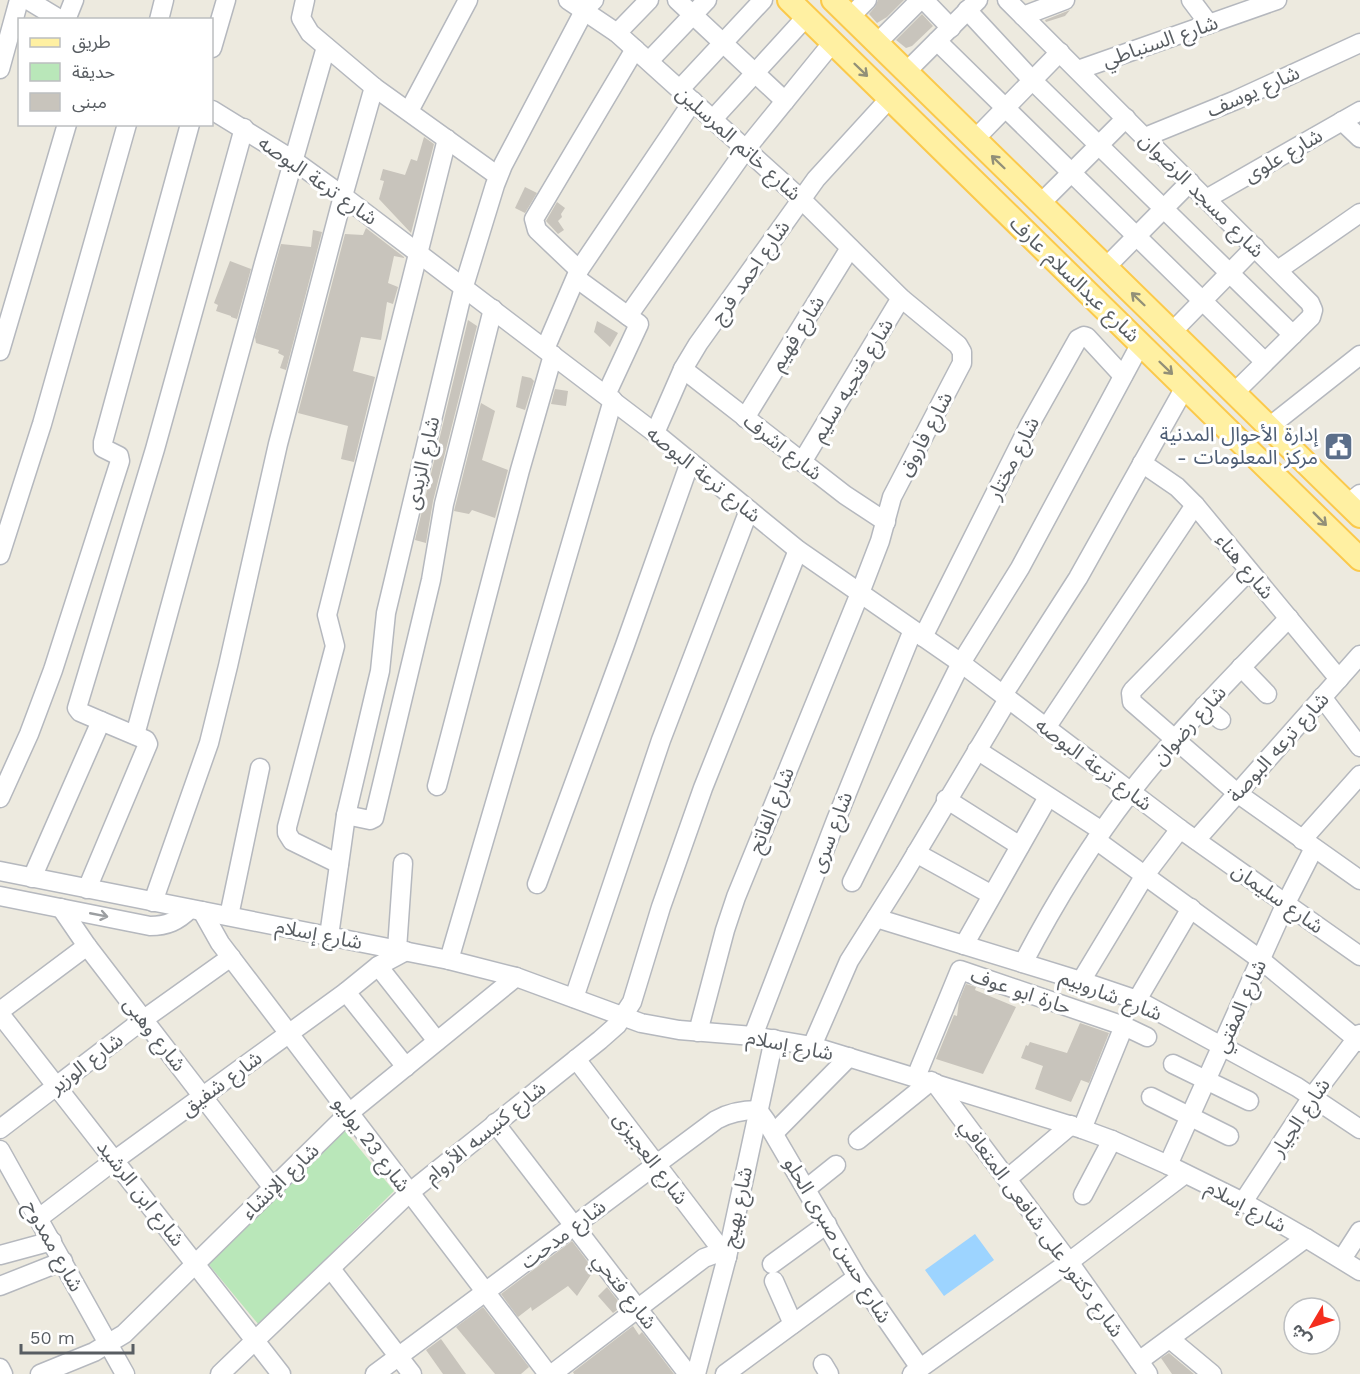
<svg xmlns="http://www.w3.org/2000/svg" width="1360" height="1374" font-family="'Work Sans','Noto Sans Arabic',sans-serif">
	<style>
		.green { fill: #b9e7b9 }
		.water { fill: #9dd4ff }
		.building { fill: #c8c4bc }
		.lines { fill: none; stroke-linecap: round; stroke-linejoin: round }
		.minor-casing { stroke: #b5b8be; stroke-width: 21 }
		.major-casing { stroke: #fbc94b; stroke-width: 26 }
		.minor { stroke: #fff; stroke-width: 18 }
		.major { stroke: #fff0a2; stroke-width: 22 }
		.oneway { stroke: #929078 }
		.oneway2 { stroke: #9b9ea1 }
		.labels { text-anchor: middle; stroke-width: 6; stroke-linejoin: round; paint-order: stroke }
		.street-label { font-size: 20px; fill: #585d62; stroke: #fff }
		.service-label { font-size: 20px; fill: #4e5e75; stroke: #fff; text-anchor: end }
	</style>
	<rect width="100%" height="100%" fill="#edeadf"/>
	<polygon class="green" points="342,1127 394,1191 259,1325 205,1260"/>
	<polygon class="water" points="975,1234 994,1260 944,1296 925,1270"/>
	<g class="building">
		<polygon points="878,0 904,0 887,17 877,23 869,14 875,7"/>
		<polygon points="1070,10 1065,16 1046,22 1045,20"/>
		<polygon points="922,14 933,26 912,46 906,48 896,40"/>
		<polygon points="424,137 434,144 411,233 379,199 384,181 380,180 383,169 405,175 411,159 417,161"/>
		<polygon points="525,187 537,193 525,213 515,208"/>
		<polygon points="557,202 565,208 561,214 562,217 558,221 564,230 558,234 546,221"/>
		<polygon points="366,228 404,257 404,258 394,256 388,283 398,287 393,304 387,302 381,340 361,337 353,371 375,377 354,462 341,459 348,426 298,413 345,234 363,235"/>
		<polygon points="313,230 322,232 286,370 280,368 284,356 278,353 279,350 256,343 255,337 281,244 311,247"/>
		<polygon points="230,261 251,269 237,319 231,317 231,316 216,311 218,305 214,303"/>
		<polygon points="468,320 477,326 433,501 426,543 415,540"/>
		<polygon points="597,321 618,333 610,347 594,332"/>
		<polygon points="522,376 531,378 534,381 525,410 516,407"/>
		<polygon points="555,389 568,391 566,406 551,404"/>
		<polygon points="481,403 495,411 482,460 508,470 495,518 472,510 469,514 454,511"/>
		<polygon points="966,984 976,987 975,990 1016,1007 983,1074 936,1059 954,1015 957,1016 959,1001"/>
		<polygon points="1080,1023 1109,1033 1089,1083 1081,1080 1071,1102 1035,1089 1043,1066 1021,1058 1026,1045 1028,1046 1030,1042 1067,1053"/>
		<polygon points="572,1241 594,1270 577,1296 568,1286 532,1311 531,1307 518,1317 501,1294"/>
		<polygon points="607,1287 622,1306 613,1313 598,1296"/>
		<polygon points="483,1307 529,1367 521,1374 495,1374 456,1327"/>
		<polygon points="633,1326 639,1335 642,1332 674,1374 574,1374 573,1372"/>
		<polygon points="441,1339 466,1374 443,1374 426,1350"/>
		<polygon points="1169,1353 1194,1374 1172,1374 1161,1358"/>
	</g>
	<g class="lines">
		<defs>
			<g id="minor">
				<polyline points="28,0 61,20"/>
				<polyline points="305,0 301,18 310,33 374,87 498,176"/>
				<polyline points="568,0 617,33 801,199 901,298 958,345 962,352 962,363 892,497 880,541 860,593 736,897 725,930 698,1032"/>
				<polyline points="677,0 785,101"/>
				<polyline points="924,0 951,28"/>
				<polyline points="1007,0 1310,303 1313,310 1311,317 1234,393"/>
				<polyline points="1191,0 1209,24"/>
				<polyline points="967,10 1032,80 1293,335"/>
				<polyline points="1023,16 1065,0"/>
				<polyline points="850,17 867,0"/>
				<polyline points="66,20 74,0"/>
				<polyline points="159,20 164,0"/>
				<polyline points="617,33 649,0"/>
				<polyline points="937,41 1265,362"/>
				<polyline points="877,43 920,0"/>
				<polyline points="212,48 226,0"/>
				<polyline points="649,61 707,0"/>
				<polyline points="0,69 19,0"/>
				<polyline points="1078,70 1277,0"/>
				<polyline points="906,72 978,0"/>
				<polyline points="680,89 763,0"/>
				<polyline points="212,110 293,160 343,196 655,433 798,550 961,663 1180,829 1360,956"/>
				<polyline points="409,111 468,0"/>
				<polyline points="713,119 806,17"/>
				<polyline points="1342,121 1360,138"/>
				<polyline points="1145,137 1236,100 1360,43"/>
				<polyline points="975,139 1060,52"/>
				<polyline points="1206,199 1360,111"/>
				<polyline points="1040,204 1126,118"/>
				<polyline points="1106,267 1190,182"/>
				<polyline points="579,270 537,230 534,219 635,49"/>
				<polyline points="1278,270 1360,213"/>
				<polyline points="576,278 639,324 606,395"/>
				<polyline points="628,316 746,149 833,42"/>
				<polyline points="1172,332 1255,247"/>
				<polyline points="545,349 579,270 693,101"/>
				<polyline points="0,351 67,124"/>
				<polyline points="683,369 845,495 886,522"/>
				<polyline points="745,418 850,248"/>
				<polyline points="1269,427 1360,355"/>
				<polyline points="655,433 683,369 698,344 816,179 890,98"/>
				<polyline points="802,462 901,298"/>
				<polyline points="1142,463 1177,487 1195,505 1339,679"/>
				<polyline points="1348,504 1360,494"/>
				<polyline points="0,555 42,424 127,124"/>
				<polyline points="1249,571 1133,690 1131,693 1132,702 1237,793 1360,880"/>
				<polyline points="923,637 1029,426 1078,339 1084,336 1087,337 1123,376"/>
				<polyline points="1241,667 1267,694"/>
				<polyline points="1003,695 1078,578 1185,387"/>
				<polyline points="1322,697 1360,747"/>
				<polyline points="1204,706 1221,720"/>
				<polyline points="101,721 80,712 77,708 155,449 244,128"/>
				<polyline points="1046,728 1195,505"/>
				<polyline points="135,735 264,263 326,47"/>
				<polyline points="977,750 1102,831"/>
				<polyline points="437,786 520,470 553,355"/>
				<polyline points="0,798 29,734 53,670 120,461 119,456 103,448 103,442 190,124"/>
				<polyline points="946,799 1020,846"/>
				<polyline points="346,815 370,820 374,818 431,580 444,504 493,309"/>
				<polyline points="1096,840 1261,960 1360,1042"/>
				<polyline points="1196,840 1360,655"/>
				<polyline points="1302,840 1360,775"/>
				<polyline points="916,853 992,895"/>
				<polyline points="339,864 292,841 287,833 287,827 335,646 327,615 447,139"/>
				<polyline points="0,871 449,960 516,977 641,1023 679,1030 753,1036 812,1046 1082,1129 1112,1140 1168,1165 1243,1202 1306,1238 1360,1271"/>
				<polyline points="32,878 101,721 146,740 148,744 87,889"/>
				<polyline points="852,882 961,663 1020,568 1141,343"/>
				<polyline points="537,884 625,645 690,462"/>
				<path d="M 0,896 L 150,926 C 167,926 178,921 190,909"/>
				<polyline points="153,902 209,743 228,666 278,444 343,196 374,87"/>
				<polyline points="61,908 87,946 273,1188"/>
				<polyline points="202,911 220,943 548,1374"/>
				<polyline points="229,916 260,768"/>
				<polyline points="876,918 1081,981 1137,1000 1297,1087 1360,1129"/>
				<polyline points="329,936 346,815 380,671 386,613 464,286 495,185 503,165 582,15 582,11 594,0"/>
				<polyline points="964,945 1048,797"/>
				<polyline points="397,949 403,863"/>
				<polyline points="449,960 613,400"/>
				<path d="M 1023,963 C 1054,904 1089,846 1130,793 C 1178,731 1234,675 1289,618"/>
				<polyline points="378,966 437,1041"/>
				<polyline points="1081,981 1145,875 1180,829"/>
				<polyline points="346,992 406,1067"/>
				<polyline points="574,998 661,740 749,510"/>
				<polyline points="1137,1000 1191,908"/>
				<polyline points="0,1011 87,946"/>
				<polyline points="0,1014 281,1374"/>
				<polyline points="753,1036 836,820 913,630"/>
				<polyline points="812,1046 849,961 905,872 1008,699"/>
				<polyline points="576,1059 727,1257"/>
				<polyline points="1173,1064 1249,1101"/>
				<polyline points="916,1077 960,970 1124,1026"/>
				<polyline points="935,1083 1069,1262 1148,1374"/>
				<polyline points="1151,1097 1229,1136"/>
				<polyline points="495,1123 688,1374"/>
				<polyline points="0,1129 144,1019 231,957"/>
				<polyline points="1082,1129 1124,1026 1147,1037"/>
				<polyline points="774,1133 849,1057"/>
				<polyline points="858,1140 931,1081"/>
				<polyline points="0,1150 125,1374"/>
				<polyline points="1168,1165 1286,903 1314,848"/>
				<polyline points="1007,1179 1071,1125"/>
				<polyline points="806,1189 836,1165"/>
				<polyline points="1083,1195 1112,1140"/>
				<polyline points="1243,1202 1312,1097 1360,1034"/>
				<polyline points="39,1218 115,1160 346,992 378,966 406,951"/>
				<polyline points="0,1255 52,1241"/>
				<polyline points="1342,1259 1360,1231"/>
				<polyline points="772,1264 827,1224"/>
				<polyline points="331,1269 412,1374"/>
				<polyline points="774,1281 793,1324"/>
				<polyline points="0,1286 63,1261"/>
				<polyline points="1170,1339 1212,1374"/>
				<polyline points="1139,1361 1306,1238"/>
				<polyline points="823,1364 829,1374"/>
				<polyline points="0,1368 3,1374"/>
				<polyline points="40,1374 94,1352 124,1334 349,1113 516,977"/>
				<polyline points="220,1374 409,1193 600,1040 617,1025 632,1002 661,907 703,788 798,550"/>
				<path d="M 375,1374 L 716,1120 C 730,1112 743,1110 758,1110 L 766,1121 L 857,1277 L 920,1368"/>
				<polyline points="552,1374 704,1258 715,1254 727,1257"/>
				<polyline points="696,1374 727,1257 774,1039"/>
				<polyline points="725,1374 857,1277"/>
				<polyline points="912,1374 1069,1262 1185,1174"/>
			</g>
			<g id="major">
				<polyline points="789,0 1360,559"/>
				<polyline points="833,0 1360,516"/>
			</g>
		</defs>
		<use href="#minor" class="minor-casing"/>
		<use href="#major" class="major-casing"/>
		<use href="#minor" class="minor"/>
		<use href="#major" class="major"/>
	</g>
	<defs><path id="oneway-shaft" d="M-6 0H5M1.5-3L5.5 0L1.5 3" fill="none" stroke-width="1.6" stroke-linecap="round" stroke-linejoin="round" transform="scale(1.5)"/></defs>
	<g class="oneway">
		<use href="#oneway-shaft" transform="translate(861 70) rotate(44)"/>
		<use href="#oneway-shaft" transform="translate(998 162) rotate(-136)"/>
		<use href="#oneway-shaft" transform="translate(1138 299) rotate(-136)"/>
		<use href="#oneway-shaft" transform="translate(1166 368) rotate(44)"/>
		<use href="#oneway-shaft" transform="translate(1320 519) rotate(45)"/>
	</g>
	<use class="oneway2" href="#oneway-shaft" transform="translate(99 915) rotate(11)"/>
	<defs>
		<symbol id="civic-square" viewBox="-11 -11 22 22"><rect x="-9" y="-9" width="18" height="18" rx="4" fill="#5c6f8a" stroke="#fff"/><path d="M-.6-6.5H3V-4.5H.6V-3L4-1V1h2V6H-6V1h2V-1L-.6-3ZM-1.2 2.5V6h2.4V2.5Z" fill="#fff"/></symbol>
	</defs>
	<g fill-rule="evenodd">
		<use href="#civic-square" x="1322" y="430" width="33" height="33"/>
	</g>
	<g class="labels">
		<g class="street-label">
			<text transform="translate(1160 41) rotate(-19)" y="7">شارع السنباطي</text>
			<text transform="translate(1253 91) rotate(-24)" y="7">شارع يوسف</text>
			<text transform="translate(739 143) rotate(42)" y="7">شارع خاتم المرسلين</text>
			<text transform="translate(1283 155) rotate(-30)" y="7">شارع علوى</text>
			<text transform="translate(318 180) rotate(35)" y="7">شارع ترعة البوصه</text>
			<text transform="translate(1202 195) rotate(45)" y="7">شارع مسجد الرضوان</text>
			<text transform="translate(750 272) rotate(-55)" y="7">شارع احمد فرج</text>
			<text transform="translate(1075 279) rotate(44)" y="7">شارع عبدالسلام عارف</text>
			<text transform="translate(797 333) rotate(-58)" y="7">شارع فهيم</text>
			<text transform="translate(852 380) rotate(-59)" y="7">شارع فتحيه سليم</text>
			<text transform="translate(925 434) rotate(-62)" y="7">شارع فاروق</text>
			<text transform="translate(783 447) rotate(38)" y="7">شارع اشرف</text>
			<text transform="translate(1013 458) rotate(-63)" y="7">شارع مختار</text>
			<text transform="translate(422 463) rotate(-77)" y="7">شارع الزيدى</text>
			<text transform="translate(704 474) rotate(39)" y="7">شارع ترعة البوصه</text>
			<text transform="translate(1245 566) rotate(50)" y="7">شارع هناء</text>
			<text transform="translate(1189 725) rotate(-48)" y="7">شارع رضوان</text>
			<text transform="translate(1278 747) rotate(-48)" y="7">شارع ترعه البوصة</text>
			<text transform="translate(1094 764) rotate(37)" y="7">شارع ترعة البوصه</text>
			<text transform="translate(771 810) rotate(-68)" y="7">شارع الفاتح</text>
			<text transform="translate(831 832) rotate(-69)" y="7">شارع سرى</text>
			<text transform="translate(1278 898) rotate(35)" y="7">شارع سليمان</text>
			<text transform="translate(319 934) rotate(11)" y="7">شارع إسلام</text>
			<text transform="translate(1021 991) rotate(19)" y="7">حارة ابو عوف</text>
			<text transform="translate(1111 995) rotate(21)" y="7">شارع شاروبيم</text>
			<text transform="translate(1240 1006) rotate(-66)" y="7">شارع المفتي</text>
			<text transform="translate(155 1034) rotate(52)" y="7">شارع وهبى</text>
			<text transform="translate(790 1045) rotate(11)" y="7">شارع إسلام</text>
			<text transform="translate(86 1063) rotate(-37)" y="7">شارع الوزير</text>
			<text transform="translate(221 1083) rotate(-36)" y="7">شارع شفيق</text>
			<text transform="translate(1300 1117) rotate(-56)" y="7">شارع الجيار</text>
			<text transform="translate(485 1132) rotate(-39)" y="7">شارع كنيسه الأروام</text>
			<text transform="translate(372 1144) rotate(53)" y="7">شارع 23 يوليو</text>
			<text transform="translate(651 1158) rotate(53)" y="7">شارع العجيزى</text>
			<text transform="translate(280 1181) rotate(-44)" y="7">شارع الإنشاء</text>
			<text transform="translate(141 1193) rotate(52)" y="7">شارع ابن الرشيد</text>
			<text transform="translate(1246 1206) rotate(28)" y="7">شارع إسلام</text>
			<text transform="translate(737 1207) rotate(-78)" y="7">شارع بهيج</text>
			<text transform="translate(1042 1228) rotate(54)" y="7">شارع دكتور على شافعى المتعافي</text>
			<text transform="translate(563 1234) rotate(-37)" y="7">شارع مدحت</text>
			<text transform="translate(838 1240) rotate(59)" y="7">شارع حسن صبرى الحلو</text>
			<text transform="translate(54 1246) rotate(61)" y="7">شارع ممدوح</text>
			<text transform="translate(625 1291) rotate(52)" y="7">شارع فتحي</text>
		</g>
		<g class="service-label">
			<text x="1318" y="441">إدارة الأحوال المدنية<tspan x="1318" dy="23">- مركز المعلومات</tspan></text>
		</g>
	</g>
	<rect x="18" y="18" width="195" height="108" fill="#ffffff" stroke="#bcbec0" stroke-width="1.5"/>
	<rect x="30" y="38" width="30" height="9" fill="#fff0a2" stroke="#bcbec0" stroke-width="1.5"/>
	<text x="72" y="48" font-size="18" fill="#585d62">طريق</text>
	<rect x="30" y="63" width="30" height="18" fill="#b9e7b9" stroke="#bcbec0" stroke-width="1.5"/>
	<text x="72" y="78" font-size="18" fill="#585d62">حديقة</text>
	<rect x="30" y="93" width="30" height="18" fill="#c8c4bc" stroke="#bcbec0" stroke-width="1.5"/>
	<text x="72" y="108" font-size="18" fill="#585d62">مبنى</text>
	<g transform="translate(1312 1326) rotate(231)"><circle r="28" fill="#ffffff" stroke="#bcbec0" stroke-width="1.5"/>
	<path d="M0-4.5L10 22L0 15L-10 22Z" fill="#f42e1e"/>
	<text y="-9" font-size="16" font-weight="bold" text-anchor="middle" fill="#585d62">ش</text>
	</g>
	<path d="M21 1344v9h112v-9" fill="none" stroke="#585d62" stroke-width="3"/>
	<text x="30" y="1344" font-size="18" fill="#585d62" stroke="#ffffff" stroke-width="4.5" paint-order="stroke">50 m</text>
</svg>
